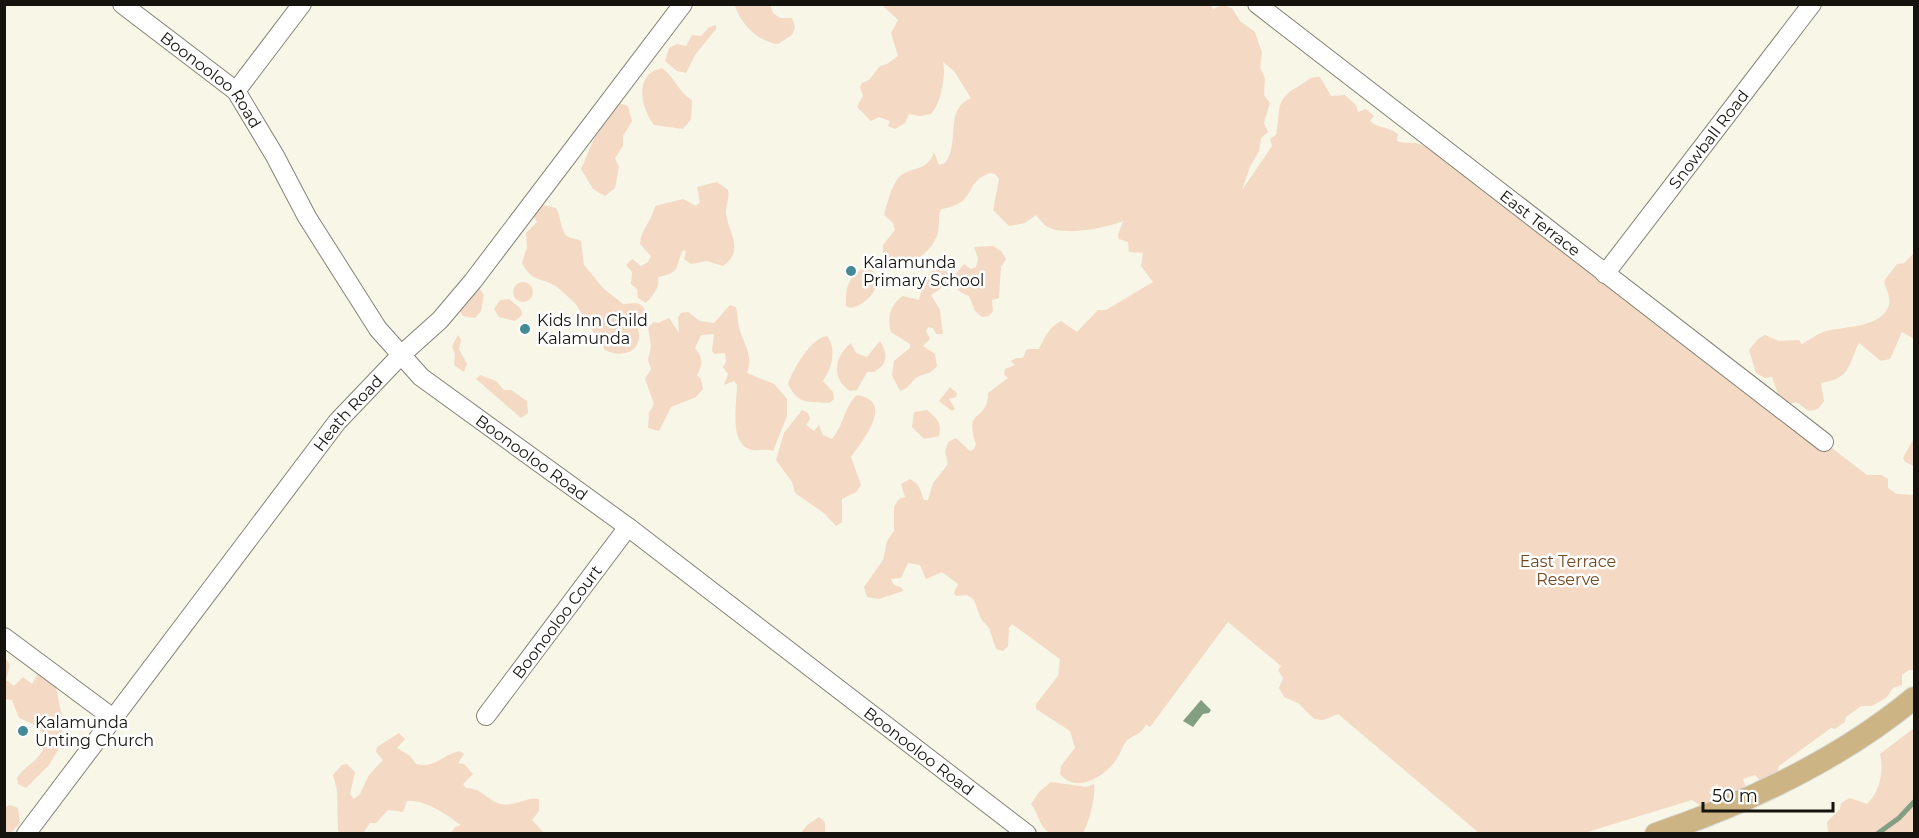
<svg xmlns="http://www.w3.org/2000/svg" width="1919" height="838" font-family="Montserrat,sans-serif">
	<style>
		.green { fill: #f4d9c4 }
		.water { fill: #829f82 }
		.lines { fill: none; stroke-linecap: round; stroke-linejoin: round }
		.stream { stroke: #829f82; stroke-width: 5 }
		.minor-casing { stroke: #848375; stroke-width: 20 }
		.major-casing { stroke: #d9d9d8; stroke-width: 24 }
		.minor { stroke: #fff; stroke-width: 18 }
		.major { stroke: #ccb485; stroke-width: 22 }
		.poi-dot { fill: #458b95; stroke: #fff; stroke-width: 2 }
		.labels { text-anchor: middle; stroke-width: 5; stroke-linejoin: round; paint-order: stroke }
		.street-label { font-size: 16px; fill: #14130e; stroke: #fff }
		.poi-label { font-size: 16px; fill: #14130e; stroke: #fff; text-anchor: start }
		.park-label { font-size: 16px; fill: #75471e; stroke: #fff }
	</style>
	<rect width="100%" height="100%" fill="#f8f6e7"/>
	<g class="green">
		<path d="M 1210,4 L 1213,9 L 1222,5 L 1232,8 L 1240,21 L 1255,32 L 1262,53 L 1260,67 L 1265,78 L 1264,95 L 1270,103 L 1264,123 L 1268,132 L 1261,138 L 1259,151 L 1250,167 L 1242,190 L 1272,146 L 1270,139 L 1276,135 C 1281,110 1274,99 1299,86 C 1308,81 1310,76 1320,77 L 1331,96 L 1345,95 L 1356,105 L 1358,112 L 1366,109 L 1374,116 L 1370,121 C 1378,129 1389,126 1398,134 L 1397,141 C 1406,145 1414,140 1424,146 L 1429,139 L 1867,475 L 1881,475 L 1888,479 L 1888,488 L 1897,494 L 1914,495 L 1914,670 L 1909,670 L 1902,675 L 1902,685 L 1893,688 L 1887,697 L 1872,706 L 1861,706 L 1846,717 L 1845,722 L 1835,729 L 1831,728 L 1779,766 L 1777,773 L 1761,782 L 1755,775 L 1743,779 L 1747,791 L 1702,807 L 1692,800 L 1584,833 L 1479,833 L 1338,714 L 1323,720 L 1314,719 L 1298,703 L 1284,697 L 1279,688 L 1283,678 L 1278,670 L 1281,666 L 1228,622 L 1150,727 L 1146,724 C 1142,735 1131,735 1125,743 C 1121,750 1118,758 1113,764 C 1100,779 1075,793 1060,774 L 1061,766 L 1075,748 L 1070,731 L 1036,709 L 1036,704 L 1058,676 L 1060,659 L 1012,624 L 1009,628 L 1008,646 L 1003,651 L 996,649 L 989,628 L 981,619 L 974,600 L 967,595 L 956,596 L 954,593 L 958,584 L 942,572 L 926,579 L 920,565 L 908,563 L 901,578 L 891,579 L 894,585 L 902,588 L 903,591 L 879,599 L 867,597 L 864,587 L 883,560 L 887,541 L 894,531 L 894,507 L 899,499 L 905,497 L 901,484 L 910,479 C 921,485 920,491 924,500 L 928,500 L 933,483 L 948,464 L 945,452 L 948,442 L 956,438 L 970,451 L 974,449 L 976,444 C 963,407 988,423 988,393 L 1008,378 L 1004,375 L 1005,369 L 1015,365 L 1011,361 L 1016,358 L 1023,358 L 1027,349 L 1039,349 C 1045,337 1048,328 1061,321 L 1077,332 L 1098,310 L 1106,310 L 1153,282 L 1141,266 L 1143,253 L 1129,252 L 1128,242 L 1119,239 L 1118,235 L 1123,221 C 1106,228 1062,237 1046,226 C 1043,224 1039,218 1036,215 L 1025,223 L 1009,226 L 993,210 L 999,179 L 995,174 L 990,173 C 962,183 979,203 941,209 C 937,218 941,229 936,238 C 925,261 905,266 883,256 L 883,245 L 895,230 L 893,223 L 884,215 C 887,205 892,183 900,176 C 914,166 928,171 934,152 L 939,165 L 945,163 C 961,143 943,110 971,98 L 954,71 L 943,62 C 946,76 941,103 931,114 L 920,116 L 909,114 L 905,123 L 895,129 L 888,126 L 890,121 L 879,117 L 871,121 L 857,107 L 863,96 L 860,87 L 862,83 L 869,80 L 880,66 L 887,64 L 898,56 L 891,33 L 898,20 L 882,5 Z"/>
		<path d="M 735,5 L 770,5 L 773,13 L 780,18 L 792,18 L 795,27 L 792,35 L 778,44 C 760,43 739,23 735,5 Z"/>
		<polygon points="716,25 716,29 695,55 686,73 677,71 665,61 669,48 677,44 686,46 692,35 701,36 709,27"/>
		<path d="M 662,68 C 675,77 678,92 692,100 L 691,119 L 683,129 L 654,125 C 641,108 633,74 662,68 Z"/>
		<polygon points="619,103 628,106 632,121 623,136 623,146 615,158 619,167 615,188 605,196 593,189 581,169 598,130"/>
		<path d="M 717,182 L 728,190 C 730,200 725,205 726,214 C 729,234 745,250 723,266 L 707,261 L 691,264 L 684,259 L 686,251 L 683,250 C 674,267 683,272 658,277 C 660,288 653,295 646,303 L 638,298 L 637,289 L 631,284 L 632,272 L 626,265 L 632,259 L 641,266 L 648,262 L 651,256 L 640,244 C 641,229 652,221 655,206 L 683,199 L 696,206 L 700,202 L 697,187 Z"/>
		<path d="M 543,205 L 556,208 C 561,216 561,232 567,236 C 571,239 576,238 581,241 L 584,265 L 604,289 L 623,304 C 633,304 641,300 645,311 L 637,326 C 646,349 625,360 605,350 L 575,303 C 568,298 564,292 557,287 C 542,277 532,283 522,263 L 527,247 L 526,233 L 537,222 L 533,215 Z"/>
		<path d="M 993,246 L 1001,251 L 1006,259 L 1001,267 L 999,298 L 992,300 L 993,311 L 989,316 L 982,317 L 975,311 L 969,296 C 957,292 955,287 955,275 L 964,264 L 971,269 L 976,267 L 978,258 L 974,247 Z"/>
		<path d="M 1914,253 L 1914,339 L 1902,332 L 1890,359 L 1881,361 L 1859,343 C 1847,367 1851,378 1821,383 L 1824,401 L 1818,409 L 1809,411 L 1796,402 L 1786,405 L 1779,397 L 1772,377 L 1765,378 L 1756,373 L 1749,350 L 1758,339 L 1765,335 L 1779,341 L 1799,340 L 1802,344 C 1809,340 1816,335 1823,332 C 1842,326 1877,329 1888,308 C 1892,298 1886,290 1884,281 L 1897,264 L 1904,263 Z"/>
		<path d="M 941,266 L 949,274 L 948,284 L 931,295 L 940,310 L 943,334 L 936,334 L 933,328 L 928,327 L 926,331 L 930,339 L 923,346 L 935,354 L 937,366 C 928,377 923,372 915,379 C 909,384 908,389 900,391 L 892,375 L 894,361 L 910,348 L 910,344 L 891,332 C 887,319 890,304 903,296 L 919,300 C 923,286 925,271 941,266 Z"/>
		<path d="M 863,268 L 873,271 C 885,286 866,305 851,308 L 846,306 C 845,288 848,278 863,268 Z"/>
		<circle cx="523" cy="292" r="10"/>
		<polygon points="479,288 484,295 481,311 475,318 463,316 458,309"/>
		<polygon points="509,299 521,309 522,315 515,321 499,317 494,309 500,300"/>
		<path d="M 730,305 L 736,307 C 738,314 737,320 739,327 C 743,344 754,354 747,373 L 774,384 L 787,399 L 787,416 L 773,451 C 766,448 760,451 753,450 C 728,446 737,404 737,385 L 734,381 L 724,385 L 728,374 L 723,367 L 726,362 L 725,353 L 715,354 L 712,351 L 714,334 L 701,335 L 695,348 C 703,357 703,365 697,375 L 701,379 L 703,389 L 696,397 L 671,407 L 659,431 L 648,428 L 649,413 L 654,404 L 645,379 L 651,369 L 648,360 L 651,346 L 648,327 L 654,322 L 658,323 L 669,318 L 679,333 L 678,318 L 681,313 L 688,312 L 700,321 L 714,323 Z"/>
		<polygon points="458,335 461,340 459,349 467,364 464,372 454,365 455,354 452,346"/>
		<path d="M 827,336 C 837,349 832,368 823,381 L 833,392 L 834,399 L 830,403 C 808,401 799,406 788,384 C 793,369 811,338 827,336 Z"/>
		<path d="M 880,341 C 888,354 888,364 874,372 L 867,372 L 857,390 L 850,391 C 831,378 834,357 851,343 L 856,353 L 867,357 Z"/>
		<polygon points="480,375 496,381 504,390 511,390 527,401 528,413 521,418 476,379"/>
		<polygon points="950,387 957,393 956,397 949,399 955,409 952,411 939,401"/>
		<path d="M 857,395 C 896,401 862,441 851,457 L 861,485 L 856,492 L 842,499 L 842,522 L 836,526 L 824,513 L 795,493 L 792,482 L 776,460 L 784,433 L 802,410 L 808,413 L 810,419 L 806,425 L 814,431 L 819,425 L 823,435 L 832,439 C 844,425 844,407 857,395 Z"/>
		<path d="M 927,410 C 937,419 942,422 939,436 L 924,439 L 912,427 L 914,412 Z"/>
		<polygon points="1914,438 1914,466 1905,462 1903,458"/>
		<path d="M 4,656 L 10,665 L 6,680 L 14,686 L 23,677 L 32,684 L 39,672 L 54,679 L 63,721 L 60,728 L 66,737 L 49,765 L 26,788 L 18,784 L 17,778 C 22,769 31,765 37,758 C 56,737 38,725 19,718 L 12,700 L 5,699 Z"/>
		<path d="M 1914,728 L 1914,833 L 1828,833 L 1827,822 L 1840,809 L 1841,803 L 1850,798 L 1867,804 C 1880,792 1884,771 1880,754 Z"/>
		<path d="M 399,733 L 405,739 L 397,748 L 410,756 L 416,764 C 435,769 443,754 460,751 L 464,754 L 458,763 L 464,764 L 473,774 L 463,784 L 466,788 C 482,788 488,801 501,804 C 516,807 528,796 539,799 L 539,811 L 532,820 L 544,833 L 451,833 L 455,827 L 461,825 C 449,816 423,798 407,801 L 403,812 L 388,810 L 376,823 L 370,823 L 363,833 L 342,833 L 338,831 L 337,790 L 333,775 L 342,765 L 347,764 L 355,772 L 350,794 L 354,799 L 360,794 L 369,775 L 383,760 L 376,752 L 377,747 Z"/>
		<path d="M 1051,782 L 1086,787 L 1094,784 C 1096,796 1089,823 1083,833 L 1050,833 C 1039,827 1039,814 1031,804 L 1039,792 Z"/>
		<polygon points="10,805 18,808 20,823 11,833 5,833 5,807"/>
		<polygon points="819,817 825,822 825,833 801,833 807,825"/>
	</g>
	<polygon class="water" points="1201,700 1211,710 1209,713 1203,714 1193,727 1183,721"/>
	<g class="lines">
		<polyline class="stream" points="1877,834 1899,818 1914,802"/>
		<defs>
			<g id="minor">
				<path id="s1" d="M 122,4 L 236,91 L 275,156 L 307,217 L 378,329 L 421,377 L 628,527 L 1027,834"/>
				<path id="s2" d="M 1257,4 L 1824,442"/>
				<polyline points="236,91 302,4"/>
				<path id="s3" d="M 1605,274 L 1812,4"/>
				<polyline points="4,637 113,718"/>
				<path id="s4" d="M 486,716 L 628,527"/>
				<path id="s5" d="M 26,834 L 337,422 L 401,355 L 440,320 L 473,281 L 683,4"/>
			</g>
			<path id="major" d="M 1656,834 C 1747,803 1840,759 1914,698"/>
		</defs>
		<use href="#minor" class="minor-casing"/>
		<use href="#major" class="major-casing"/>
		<use href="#minor" class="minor"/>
		<use href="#major" class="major"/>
	</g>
	<g class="poi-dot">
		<circle cx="851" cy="271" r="6"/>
		<circle cx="525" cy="329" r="6"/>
		<circle cx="23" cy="731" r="6"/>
	</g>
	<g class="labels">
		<g class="street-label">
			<text dy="6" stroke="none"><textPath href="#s1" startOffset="118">Boonooloo Road</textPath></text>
			<text dy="6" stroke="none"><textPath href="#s3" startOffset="170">Snowball Road</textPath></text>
			<text dy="6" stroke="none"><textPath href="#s2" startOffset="358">East Terrace</textPath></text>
			<text dy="6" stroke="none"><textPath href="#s5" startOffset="530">Heath Road</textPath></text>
			<text dy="6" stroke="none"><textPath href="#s1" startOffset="622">Boonooloo Road</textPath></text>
			<text dy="6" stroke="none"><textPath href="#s4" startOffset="118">Boonooloo Court</textPath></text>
			<text dy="6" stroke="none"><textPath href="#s1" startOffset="1108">Boonooloo Road</textPath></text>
		</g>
		<g class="poi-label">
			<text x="863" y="268">Kalamunda<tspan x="863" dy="18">Primary School</tspan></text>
			<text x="537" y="326">Kids Inn Child<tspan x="537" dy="18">Kalamunda</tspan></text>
			<text x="35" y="728">Kalamunda<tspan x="35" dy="18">Unting Church</tspan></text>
		</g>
		<g class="park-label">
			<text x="1568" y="567">East Terrace<tspan x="1568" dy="18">Reserve</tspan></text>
		</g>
	</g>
	<rect width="1919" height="838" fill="none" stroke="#14130e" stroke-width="12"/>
	<path d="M1703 802v9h130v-9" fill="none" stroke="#14130e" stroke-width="3"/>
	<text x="1712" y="802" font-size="18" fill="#14130e" stroke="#ffffff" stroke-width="4.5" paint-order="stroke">50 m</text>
</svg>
